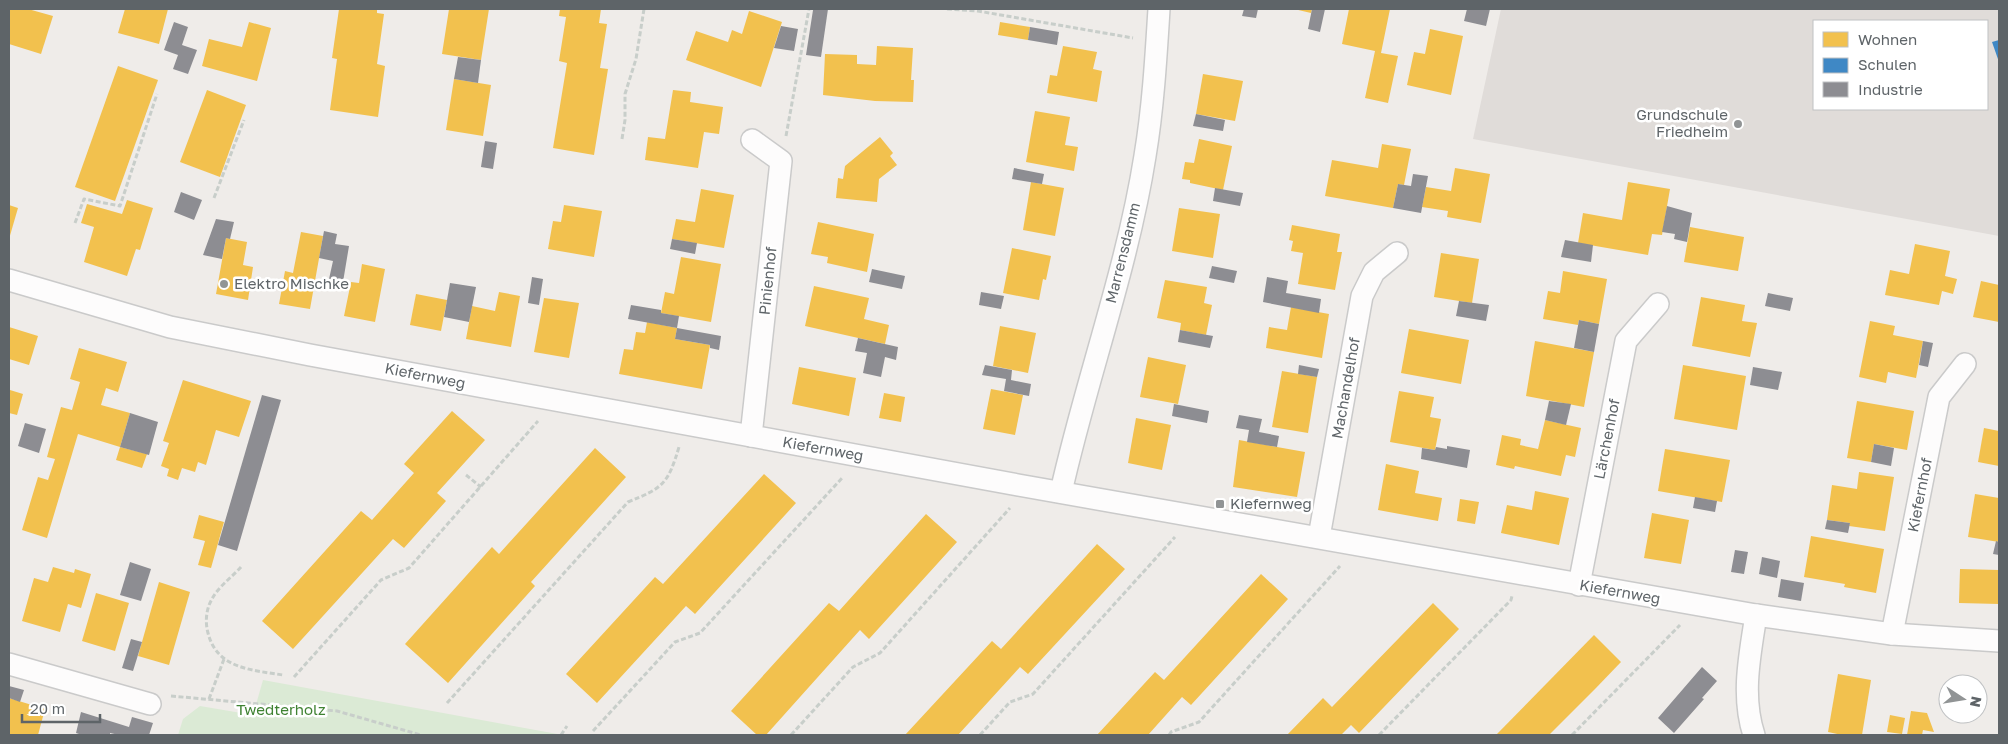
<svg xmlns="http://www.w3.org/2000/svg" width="2008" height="744" font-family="'Golos Text',sans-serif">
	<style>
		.education { fill: #e0dcd9; fill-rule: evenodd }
		.green { fill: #dbead5 }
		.homes { fill: #f2c14e }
		.schools { fill: #3f88c5 }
		.industry { fill: #8d8d92 }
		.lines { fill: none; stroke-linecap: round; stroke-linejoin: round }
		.street-casing { stroke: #cacaca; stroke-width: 24 }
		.path { stroke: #c8ceca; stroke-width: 3; stroke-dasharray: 5 2.5; stroke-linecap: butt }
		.street { stroke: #fdfcfc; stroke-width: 21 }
		.poi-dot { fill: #919495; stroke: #fff; stroke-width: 2 }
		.labels { text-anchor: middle; stroke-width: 5; stroke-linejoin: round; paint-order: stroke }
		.poi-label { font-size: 15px; fill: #5e6468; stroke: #fff; text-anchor: start }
		.street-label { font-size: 15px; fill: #5e6468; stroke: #fff }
		.park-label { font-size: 15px; fill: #3f8232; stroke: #fff }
	</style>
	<rect width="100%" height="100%" fill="#efece9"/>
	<path class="education" d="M 1501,9 L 1999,9 L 1999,236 L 1473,139 ZM 1814,21 L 1987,21 L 1987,109 L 1814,109 Z"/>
	<polygon class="green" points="263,680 563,735 178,735 183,719 200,706 253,715"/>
	<g class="homes">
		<polygon points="9,9 28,9 53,16 41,54 9,44"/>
		<polygon points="125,9 168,9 159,44 118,33"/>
		<polygon points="339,9 377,9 377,13 384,14 377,64 385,66 378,117 330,110 337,59 332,58"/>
		<polygon points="449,9 489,9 481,60 442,54"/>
		<polygon points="560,9 601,9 599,23 607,24 600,68 608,69 594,155 553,148 567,63 559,61 566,17 559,16"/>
		<polygon points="1294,9 1312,9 1311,13"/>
		<polygon points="1349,9 1390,9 1381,53 1398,56 1388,103 1365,98 1375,51 1342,44"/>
		<polygon points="749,11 782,22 761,87 686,60 696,31 728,42 732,30 742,34"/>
		<polygon points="249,22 271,28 257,81 202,66 209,39 242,47"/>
		<polygon points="1000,22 1030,27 1028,40 998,35"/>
		<polygon points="1430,29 1463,36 1451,95 1407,85 1414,52 1425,54"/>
		<polygon points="877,46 913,48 911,80 914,80 913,102 875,101 823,95 825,54 857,55 857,64 876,65"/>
		<polygon points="1063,46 1097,52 1093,69 1102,71 1097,102 1047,93 1050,75 1057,76"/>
		<polygon points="118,66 158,80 115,201 75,187"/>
		<polygon points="1203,74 1243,81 1235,121 1196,114"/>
		<polygon points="454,79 491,85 483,136 446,130"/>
		<polygon points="207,90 246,105 220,177 180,162"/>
		<polygon points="673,90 691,92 690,102 723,107 719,134 704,132 698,168 645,160 648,137 665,139"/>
		<polygon points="1035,111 1070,117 1065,145 1078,147 1074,171 1026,162"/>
		<polygon points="880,137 893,153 890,156 897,165 879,179 877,202 836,198 838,178 843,179 845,166"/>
		<polygon points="1199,139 1232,146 1223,190 1190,183 1190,180 1182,179 1185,162 1194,163"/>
		<polygon points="1382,144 1411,149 1404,185 1398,184 1393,208 1325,196 1332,160 1378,168"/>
		<polygon points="1455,168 1490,174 1481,223 1447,217 1448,211 1422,207 1426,187 1451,191"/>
		<polygon points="1031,182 1064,188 1055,236 1023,230"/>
		<polygon points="1628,182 1670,189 1662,235 1652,234 1648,255 1578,243 1583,213 1622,220"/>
		<polygon points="701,189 734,195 724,248 672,239 676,219 695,222"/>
		<polygon points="127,200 153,208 140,250 136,249 127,276 84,262 94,227 81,223 87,204 122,214"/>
		<polygon points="9,205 18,208 9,239"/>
		<polygon points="564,205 602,211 594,257 548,249 553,221 561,222"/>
		<polygon points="1179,208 1220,214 1213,258 1172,251"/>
		<polygon points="818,222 874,234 867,272 827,263 828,257 811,254"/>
		<polygon points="1292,225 1340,234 1337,252 1342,252 1335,290 1298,284 1303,253 1291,251 1293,241 1289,240"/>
		<polygon points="1690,227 1744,237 1738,271 1684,262"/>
		<polygon points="301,232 323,236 310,309 279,304 285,271 293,273"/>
		<polygon points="226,238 247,242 243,265 253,267 248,300 216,294"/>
		<polygon points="1915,244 1950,251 1945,276 1957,279 1953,294 1942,291 1939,305 1885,295 1890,270 1909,274"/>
		<polygon points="1012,248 1051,256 1046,280 1043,279 1039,300 1003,293"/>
		<polygon points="1441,253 1479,259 1472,303 1434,297"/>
		<polygon points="681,257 721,264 711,322 661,313 665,292 674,294"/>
		<polygon points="362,264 385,269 375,322 344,316 351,282 359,283"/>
		<polygon points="1563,271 1607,279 1599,324 1579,320 1578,325 1543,319 1548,291 1560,293"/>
		<polygon points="1165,280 1207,287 1204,303 1212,305 1206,335 1180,330 1181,323 1157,318"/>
		<polygon points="1981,281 1999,285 1999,322 1973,317"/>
		<polygon points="814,286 869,298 864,319 889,325 885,344 805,326"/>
		<polygon points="499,292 520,296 511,347 466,339 472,306 495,311"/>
		<polygon points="416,294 447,300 441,331 410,325"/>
		<polygon points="1701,297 1745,305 1742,321 1757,323 1750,357 1692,346"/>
		<polygon points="544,298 579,303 569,358 534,352"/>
		<polygon points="1291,307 1329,314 1322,358 1266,348 1269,327 1287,330"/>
		<polygon points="1870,321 1895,326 1893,335 1923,341 1916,378 1888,372 1886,383 1859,377"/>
		<polygon points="647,322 677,328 675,339 710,345 702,389 619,374 624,349 633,350 636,332 645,333"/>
		<polygon points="1000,326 1036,333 1028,373 993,366"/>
		<polygon points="9,327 38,336 29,365 9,359"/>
		<polygon points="1409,329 1469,340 1461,384 1401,373"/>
		<polygon points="1535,341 1594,352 1584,407 1526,396"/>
		<polygon points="79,348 127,362 118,392 106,388 101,405 130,413 120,447 147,454 142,468 116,460 120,447 78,434 47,538 22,530 38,477 48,480 55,459 47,457 61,407 72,410 80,382 70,379"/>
		<polygon points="1148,357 1186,365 1178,404 1140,397"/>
		<polygon points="1683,365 1746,376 1737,430 1674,419"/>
		<polygon points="799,367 856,378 849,416 792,404"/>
		<polygon points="1282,371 1317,377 1308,433 1272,427"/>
		<polygon points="183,380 251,401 239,437 216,430 206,465 198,462 195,472 182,468 178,480 167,476 169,469 161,466 169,443 163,441"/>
		<polygon points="991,389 1023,395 1015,435 983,429"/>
		<polygon points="10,390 23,394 17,415 9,413"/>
		<polygon points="1399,391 1434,397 1430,417 1441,419 1435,450 1390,442"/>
		<polygon points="884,393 905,397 901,422 879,418"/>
		<polygon points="1857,401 1914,411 1907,450 1874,444 1871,462 1847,458"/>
		<polygon points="452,411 485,440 437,493 446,501 404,548 393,539 293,649 262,621 361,511 372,520 414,473 404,464"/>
		<polygon points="1136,418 1171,425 1162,470 1128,463"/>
		<polygon points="1545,420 1581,428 1575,457 1566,455 1561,476 1515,466 1514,469 1496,465 1502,435 1521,439 1520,445 1538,449"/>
		<polygon points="1984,428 1999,431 1999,466 1978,462"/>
		<polygon points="1239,440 1305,452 1297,497 1233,487"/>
		<polygon points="595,448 626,477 531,582 535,586 448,683 405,644 492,547 499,554"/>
		<polygon points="1665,449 1730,460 1722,502 1658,491"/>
		<polygon points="1386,464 1419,471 1415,493 1442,498 1438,521 1378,510"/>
		<polygon points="1859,472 1894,477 1885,531 1849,526 1850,523 1827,520 1832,485 1857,489"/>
		<polygon points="764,474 796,503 695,614 686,606 597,703 566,674 655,577 663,584"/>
		<polygon points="1535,491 1569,498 1559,545 1501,533 1507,505 1532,510"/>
		<polygon points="1975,494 1999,498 1999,542 1968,537"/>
		<polygon points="1460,499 1479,502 1475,524 1457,521"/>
		<polygon points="1652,513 1689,520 1681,564 1644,558"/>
		<polygon points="926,514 957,542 869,639 860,630 766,735 757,735 731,711 829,603 839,611"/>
		<polygon points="199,515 224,522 211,568 198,565 205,541 193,538"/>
		<polygon points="1811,536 1884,549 1876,593 1844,587 1845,584 1804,577"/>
		<polygon points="1097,544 1125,569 1028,674 1020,667 958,735 905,735 992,641 1001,649"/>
		<polygon points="53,567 74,573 75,569 91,574 81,608 68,604 60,632 22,621 34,578 48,582"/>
		<polygon points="1960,569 1999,570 1999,604 1959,603"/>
		<polygon points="1261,574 1288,599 1191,705 1182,697 1148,735 1097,735 1155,672 1164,680"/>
		<polygon points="159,582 190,592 169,665 138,656"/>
		<polygon points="96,593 129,603 115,651 82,641"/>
		<polygon points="1433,603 1459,629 1359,733 1351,725 1341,735 1287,735 1323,698 1332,707"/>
		<polygon points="1594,635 1621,662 1595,689 1549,735 1496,735"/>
		<polygon points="1838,674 1871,680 1862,735 1842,735 1828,732"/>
		<polygon points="9,698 45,709 38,735 9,735"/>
		<polygon points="1911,711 1927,713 1934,732 1923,730 1922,735 1907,735"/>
		<polygon points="1890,715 1905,718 1902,734 1887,732"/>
	</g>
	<polygon class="schools" points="1999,40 1999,62 1992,42"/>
	<g class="industry">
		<polygon points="815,9 828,9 821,57 806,55 813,10"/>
		<polygon points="1244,9 1258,9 1256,18 1242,16"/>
		<polygon points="1312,9 1325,9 1320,32 1308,29"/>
		<polygon points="1467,9 1490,9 1486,26 1464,21"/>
		<polygon points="174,22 188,27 182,45 197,50 188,74 173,69 178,55 164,50"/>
		<polygon points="781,26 798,29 794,51 774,48"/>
		<polygon points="1030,27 1059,32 1057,45 1028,40"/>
		<polygon points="458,57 481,60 478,83 454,79"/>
		<polygon points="1196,114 1225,120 1223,131 1193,126"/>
		<polygon points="485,141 497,143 493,169 481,167"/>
		<polygon points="1014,168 1044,174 1042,184 1012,179"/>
		<polygon points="1413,174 1428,176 1421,213 1393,208 1398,184 1411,186"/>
		<polygon points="1215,188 1243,193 1240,206 1213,201"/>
		<polygon points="181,192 202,200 194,220 174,212"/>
		<polygon points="1667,206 1692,213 1687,242 1674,239 1675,234 1662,232"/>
		<polygon points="216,219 234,222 230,239 226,238 222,259 203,255"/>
		<polygon points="324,231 337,234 335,244 349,246 343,282 329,279 333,261 319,258"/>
		<polygon points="672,239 697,243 695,254 670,249"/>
		<polygon points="1565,240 1593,245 1591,262 1561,257"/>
		<polygon points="1212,266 1237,271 1234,283 1209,278"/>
		<polygon points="872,269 905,276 902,289 869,282"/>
		<polygon points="532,277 543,279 539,305 528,303"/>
		<polygon points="1267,277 1288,281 1286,293 1321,299 1319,313 1263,302"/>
		<polygon points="450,283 476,287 469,322 444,317"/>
		<polygon points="981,292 1004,296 1001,309 979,305"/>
		<polygon points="1768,293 1793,298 1790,311 1765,306"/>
		<polygon points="1459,301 1489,305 1486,321 1456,316"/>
		<polygon points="631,305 661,310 661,313 679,316 677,328 721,336 719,350 710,348 710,345 675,339 677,328 628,319"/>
		<polygon points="1579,320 1599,324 1594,352 1574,348"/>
		<polygon points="1180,330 1213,336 1210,348 1178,342"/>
		<polygon points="858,338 898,347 896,360 885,357 881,377 863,373 867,353 855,351"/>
		<polygon points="1923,341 1933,343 1928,367 1919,365"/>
		<polygon points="985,365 1012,370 1011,380 1031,384 1029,396 1004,391 1006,379 982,375"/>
		<polygon points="1299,365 1319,369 1317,377 1298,374"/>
		<polygon points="1753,367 1782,372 1778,390 1750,385"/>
		<polygon points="262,395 281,400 237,551 218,545"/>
		<polygon points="1549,401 1571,404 1566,425 1545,420"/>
		<polygon points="1174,404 1209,411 1207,423 1172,416"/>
		<polygon points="130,413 158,422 149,455 120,447"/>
		<polygon points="1239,415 1262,419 1259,432 1279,436 1277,447 1247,442 1249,430 1236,428"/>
		<polygon points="25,423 46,429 39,453 18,446"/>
		<polygon points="1874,444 1894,448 1891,466 1871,462"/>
		<polygon points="1447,446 1470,450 1467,468 1421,459 1422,448 1435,450 1436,447 1447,449"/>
		<polygon points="1695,497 1717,501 1715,512 1693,508"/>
		<polygon points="1827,520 1850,523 1848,533 1825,529"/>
		<polygon points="1996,541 1999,542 1999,555 1993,554"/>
		<polygon points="1735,550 1748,552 1744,574 1731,572"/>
		<polygon points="1762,557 1780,561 1777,578 1759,574"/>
		<polygon points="130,562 151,569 141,601 120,595"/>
		<polygon points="1781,579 1804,583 1801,601 1778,597"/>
		<polygon points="131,639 142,642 133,671 122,668"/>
		<polygon points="1702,667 1717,681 1702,698 1704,699 1674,733 1658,718"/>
		<polygon points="9,686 24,690 20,702 9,698"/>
		<polygon points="81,712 129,727 132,717 153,723 149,735 119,735 110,733 110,735 82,735 76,733"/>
	</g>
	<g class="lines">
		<defs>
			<g id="street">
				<polyline points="9,280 170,327 310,355 1018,485 1756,615 1892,634 1999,641"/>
				<polyline points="751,436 781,161 752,140"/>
				<path d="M 1061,492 C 1086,380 1127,270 1145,156 C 1153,108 1156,58 1159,9"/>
				<polyline points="1319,537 1362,296 1374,272 1397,253"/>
				<polyline points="1579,585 1626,341 1658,304"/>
				<polyline points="1892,634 1939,397 1965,364"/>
				<polyline points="9,664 150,704"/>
				<path d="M 1754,735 C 1741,696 1750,654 1756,615"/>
			</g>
		</defs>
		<use href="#street" class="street-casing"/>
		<g class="path">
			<polyline points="947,9 978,11 1133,38"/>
			<polyline points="786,136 809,9"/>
			<polyline points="622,139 625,120 625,94 636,59 644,9"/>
			<polyline points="214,198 244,120"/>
			<polyline points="75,223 84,199 120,206 157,94"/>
			<polyline points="466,475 481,487"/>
			<path d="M 241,567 C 232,577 218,587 212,599 C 206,609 205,622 208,633 C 217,669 252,670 283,675"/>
			<polyline points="294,677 381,580 409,568 538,421"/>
			<polyline points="171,696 337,711 421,735"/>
			<polyline points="209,699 224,659"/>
			<path d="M 447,703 L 628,502 C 663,488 668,484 679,447"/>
			<polyline points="593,731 675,642 700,633 843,477"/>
			<polyline points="561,735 567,726"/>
			<polyline points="791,735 853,667 880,653 1010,508"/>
			<polyline points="980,735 1010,702 1033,694 1175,537"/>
			<polyline points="1169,735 1171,732 1199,722 1340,566"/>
			<polyline points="1379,735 1511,600 1512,596"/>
			<polyline points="1572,735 1680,625"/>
		</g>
		<use href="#street" class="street"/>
	</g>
	<g class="poi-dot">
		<circle cx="1738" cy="124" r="5"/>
		<circle cx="224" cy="284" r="5"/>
		<rect x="1215" y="499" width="10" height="10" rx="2.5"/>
	</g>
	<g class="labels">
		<g class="poi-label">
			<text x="1728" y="120" text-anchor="end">Grundschule<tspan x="1728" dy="17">Friedheim</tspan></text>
			<text x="234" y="289">Elektro Mischke</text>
			<text x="1230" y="509">Kiefernweg</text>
		</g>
		<g class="street-label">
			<text transform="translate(1123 253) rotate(-76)" y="5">Marrensdamm</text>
			<text transform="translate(768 281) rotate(-84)" y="5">Pinienhof</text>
			<text transform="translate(425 376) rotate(11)" y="5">Kiefernweg</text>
			<text transform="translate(1346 388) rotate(-80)" y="5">Machandelhof</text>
			<text transform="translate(1607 439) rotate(-79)" y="5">Lärchenhof</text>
			<text transform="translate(823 449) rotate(10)" y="5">Kiefernweg</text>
			<text transform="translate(1920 495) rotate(-79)" y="5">Kiefernhof</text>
			<text transform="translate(1620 592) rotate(10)" y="5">Kiefernweg</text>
		</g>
		<g class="park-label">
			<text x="281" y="715">Twedterholz</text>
		</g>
	</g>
	<rect width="2008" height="744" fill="none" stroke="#5e6468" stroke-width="20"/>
	<rect x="1813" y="20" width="175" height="90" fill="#ffffff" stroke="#bfc1c3"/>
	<rect x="1823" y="32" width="25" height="15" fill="#f2c14e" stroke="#bfc1c3"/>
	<text x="1858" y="45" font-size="15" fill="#5e6468">Wohnen</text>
	<rect x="1823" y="58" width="25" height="15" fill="#3f88c5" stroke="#bfc1c3"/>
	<text x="1858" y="70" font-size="15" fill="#5e6468">Schulen</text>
	<rect x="1823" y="82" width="25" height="15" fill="#8d8d92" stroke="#bfc1c3"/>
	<text x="1858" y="95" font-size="15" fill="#5e6468">Industrie</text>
	<g transform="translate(1963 699) rotate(102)"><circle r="24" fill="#ffffff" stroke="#bfc1c3"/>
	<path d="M0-4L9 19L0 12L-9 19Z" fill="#919495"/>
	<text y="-8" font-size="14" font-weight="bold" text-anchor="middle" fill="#5e6468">N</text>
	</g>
	<path d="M22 714v8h78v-8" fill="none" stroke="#5e6468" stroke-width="2.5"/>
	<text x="30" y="714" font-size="15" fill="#5e6468" stroke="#ffffff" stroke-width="4" paint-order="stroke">20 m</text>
</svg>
